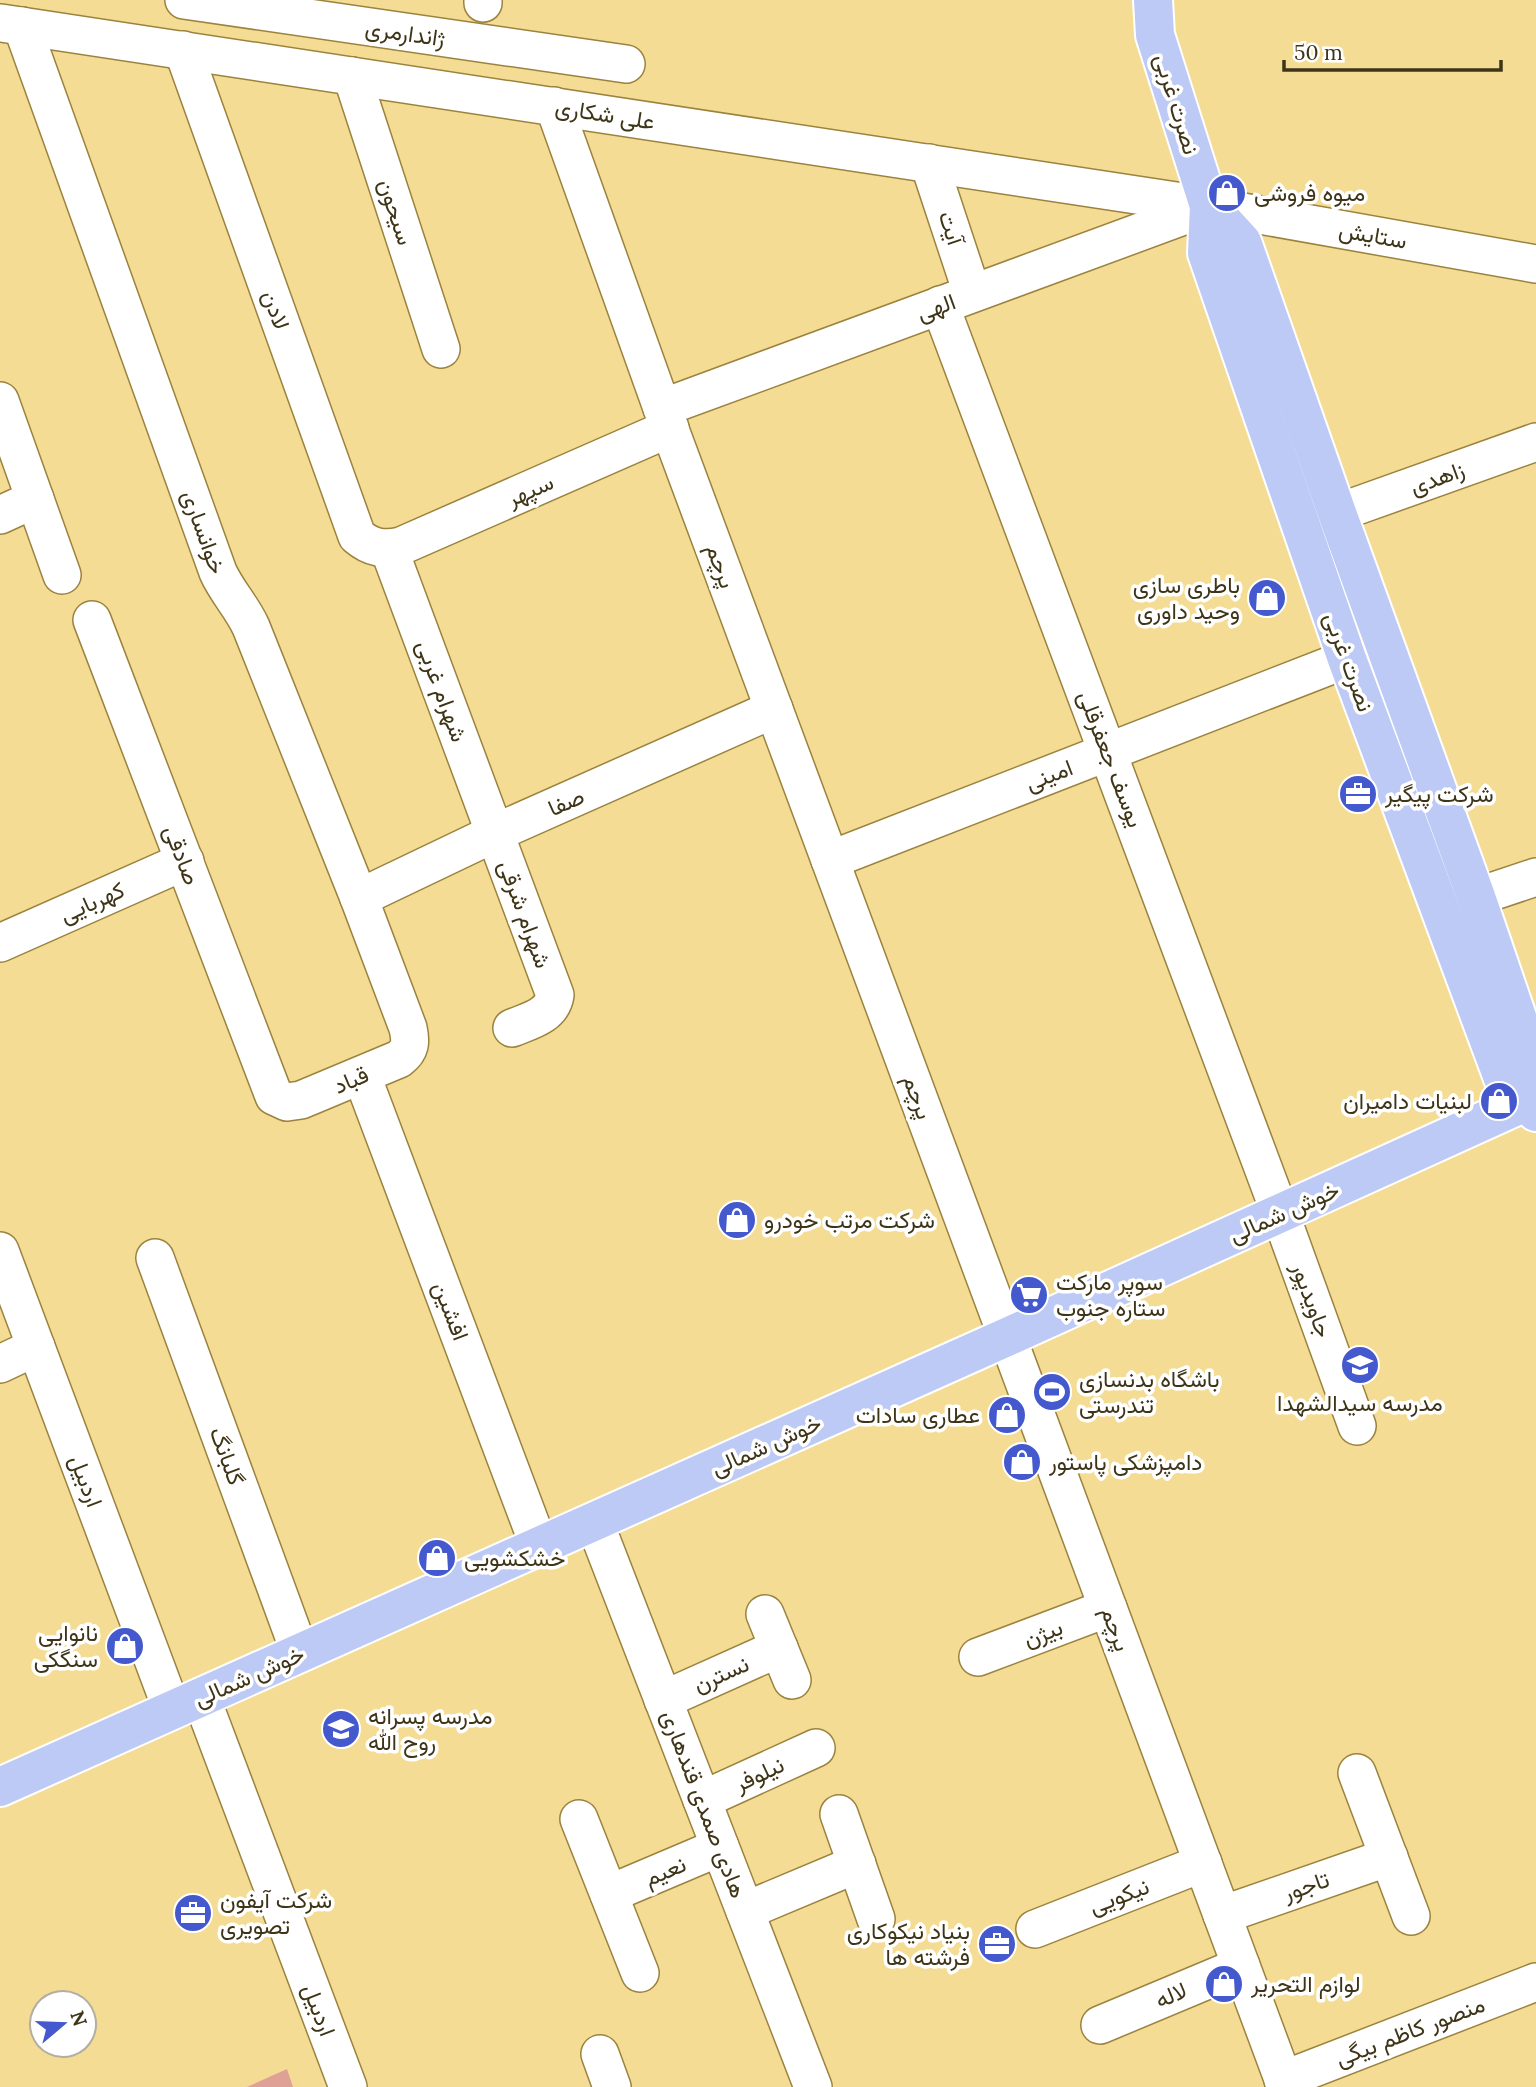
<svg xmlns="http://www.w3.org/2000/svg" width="1536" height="2087" font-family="Lora,Vazirmatn,serif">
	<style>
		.green { fill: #dfa196 }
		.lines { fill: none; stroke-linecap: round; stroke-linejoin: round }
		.minor-casing { stroke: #9b833e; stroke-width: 40 }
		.major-casing { stroke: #fff; stroke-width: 42 }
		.minor { stroke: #fff; stroke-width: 37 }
		.major { stroke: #bdcaf5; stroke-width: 38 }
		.labels { text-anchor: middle; stroke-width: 7; stroke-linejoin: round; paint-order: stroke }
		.street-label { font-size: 23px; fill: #3e3417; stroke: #fff }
		.poi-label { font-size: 23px; fill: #3e3417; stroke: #fff; text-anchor: start }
	</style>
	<rect width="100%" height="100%" fill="#f5dc95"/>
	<polygon class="green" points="287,2069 293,2087 246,2087 247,2087"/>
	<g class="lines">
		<defs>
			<g id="minor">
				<polyline points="184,0 626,64"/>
				<polyline points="483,3 483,0"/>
				<polyline points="1,23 1209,206 1536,264"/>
				<path d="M 22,26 L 218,572 C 227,592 242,607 251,627 L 359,898 L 408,1028 C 411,1042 411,1050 399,1059 L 301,1100 L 287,1102 L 274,1096 L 92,620"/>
				<path d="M 183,50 L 357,536 C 371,548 384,550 401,546 L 670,428"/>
				<polyline points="352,76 441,349"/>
				<polyline points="554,106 662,408 1286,2087"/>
				<polyline points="929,163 972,293"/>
				<polyline points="940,305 1280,1213 1357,1426"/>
				<polyline points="0,401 62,575"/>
				<polyline points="662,408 1205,208"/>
				<polyline points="1337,513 1536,442"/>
				<polyline points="0,515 35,499"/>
				<path d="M 389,549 L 555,995 C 552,1016 529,1021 512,1028"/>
				<polyline points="830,860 1347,659"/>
				<polyline points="1476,897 1536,877"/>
				<polyline points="359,898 495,833 774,709"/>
				<polyline points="0,943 185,861"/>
				<polyline points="362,1076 539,1546"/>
				<polyline points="0,1251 172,1710"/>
				<polyline points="155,1258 300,1653"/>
				<polyline points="0,1364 36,1347"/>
				<polyline points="594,1521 813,2087"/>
				<polyline points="765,1614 792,1680"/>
				<polyline points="978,1657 1108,1608"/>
				<polyline points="201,1697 348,2087"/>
				<polyline points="663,1700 779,1648"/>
				<polyline points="1357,1773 1411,1916"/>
				<polyline points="702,1800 816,1748"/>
				<polyline points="839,1814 876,1919"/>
				<polyline points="579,1819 640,1973"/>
				<polyline points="609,1894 720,1847"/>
				<polyline points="745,1911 857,1864"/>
				<polyline points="1222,1915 1389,1857"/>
				<polyline points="1035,1929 1203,1863"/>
				<polyline points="1100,2025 1241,1966"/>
				<polyline points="600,2054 612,2087"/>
				<polyline points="1283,2080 1536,1982"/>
			</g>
			<g id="major">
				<polyline points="1153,0 1155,35 1209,206 1207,253 1347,659 1503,1078 1532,1099"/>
				<polyline points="1209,206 1242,242 1337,513 1476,897 1534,1067 1532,1099 1536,1112"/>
				<polyline points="0,1787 1007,1337 1532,1099"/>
			</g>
		</defs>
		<use href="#minor" class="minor-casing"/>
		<use href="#major" class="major-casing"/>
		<use href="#minor" class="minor"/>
		<use href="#major" class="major"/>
	</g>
	<defs>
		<symbol id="shop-disc" viewBox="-11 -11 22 22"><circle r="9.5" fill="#4359cd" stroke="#fff"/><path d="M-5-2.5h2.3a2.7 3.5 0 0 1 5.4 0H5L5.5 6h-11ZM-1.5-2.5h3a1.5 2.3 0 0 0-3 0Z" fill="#fff"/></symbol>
		<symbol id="office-disc" viewBox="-11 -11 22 22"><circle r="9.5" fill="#4359cd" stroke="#fff"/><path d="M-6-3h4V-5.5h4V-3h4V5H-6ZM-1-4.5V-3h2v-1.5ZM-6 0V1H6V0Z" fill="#fff"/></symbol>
		<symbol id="supermarket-disc" viewBox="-11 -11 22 22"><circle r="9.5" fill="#4359cd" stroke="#fff"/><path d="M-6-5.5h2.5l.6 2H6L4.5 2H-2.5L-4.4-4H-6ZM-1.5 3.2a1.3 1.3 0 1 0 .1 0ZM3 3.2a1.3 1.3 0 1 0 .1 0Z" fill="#fff"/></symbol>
		<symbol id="school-disc" viewBox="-11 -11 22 22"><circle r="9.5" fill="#4359cd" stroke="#fff"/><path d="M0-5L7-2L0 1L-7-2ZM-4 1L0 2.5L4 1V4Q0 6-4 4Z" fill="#fff"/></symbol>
		<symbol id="stadium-disc" viewBox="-11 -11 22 22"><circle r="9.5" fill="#4359cd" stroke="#fff"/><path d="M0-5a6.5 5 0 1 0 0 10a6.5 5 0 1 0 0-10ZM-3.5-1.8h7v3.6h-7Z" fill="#fff"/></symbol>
	</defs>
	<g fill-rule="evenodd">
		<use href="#shop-disc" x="1205" y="171" width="44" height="44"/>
		<use href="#shop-disc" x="1245" y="576" width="44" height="44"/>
		<use href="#office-disc" x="1336" y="772" width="44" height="44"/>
		<use href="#shop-disc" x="1477" y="1079" width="44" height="44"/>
		<use href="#shop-disc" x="715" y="1198" width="44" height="44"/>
		<use href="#supermarket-disc" x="1007" y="1273" width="44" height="44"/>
		<use href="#school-disc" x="1338" y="1343" width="44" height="44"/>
		<use href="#stadium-disc" x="1030" y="1370" width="44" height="44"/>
		<use href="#shop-disc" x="985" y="1393" width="44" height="44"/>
		<use href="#shop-disc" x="1000" y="1440" width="44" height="44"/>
		<use href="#shop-disc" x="415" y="1536" width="44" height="44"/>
		<use href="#shop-disc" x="103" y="1624" width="44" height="44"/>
		<use href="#school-disc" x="319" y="1707" width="44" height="44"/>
		<use href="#office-disc" x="171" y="1891" width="44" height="44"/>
		<use href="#office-disc" x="975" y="1922" width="44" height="44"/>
		<use href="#shop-disc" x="1202" y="1962" width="44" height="44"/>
	</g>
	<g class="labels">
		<g class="street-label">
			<text transform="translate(405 33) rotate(8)" y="8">ژاندارمری</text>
			<text transform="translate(1177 104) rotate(73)" y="8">نصرت غربی</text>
			<text transform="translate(605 114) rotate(9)" y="8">علی شکاری</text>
			<text transform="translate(396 212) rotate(72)" y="8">سیحون</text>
			<text transform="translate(951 228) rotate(72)" y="8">آیت</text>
			<text transform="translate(1373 235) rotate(10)" y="8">ستایش</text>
			<text transform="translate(936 307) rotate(-20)" y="8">الهی</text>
			<text transform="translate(276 310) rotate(70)" y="8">لادن</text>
			<text transform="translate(1437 478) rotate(-20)" y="8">زاهدی</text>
			<text transform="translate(530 490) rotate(-24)" y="8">سپهر</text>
			<text transform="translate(204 532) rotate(70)" y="8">خوانساری</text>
			<text transform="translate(721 566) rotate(70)" y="8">پرچم</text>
			<text transform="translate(1349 662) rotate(70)" y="8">نصرت غربی</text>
			<text transform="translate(442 691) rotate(70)" y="8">شهرام غربی</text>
			<text transform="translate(1111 759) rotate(69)" y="8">یوسف جعفرقلی</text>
			<text transform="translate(1049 775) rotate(-21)" y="8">امینی</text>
			<text transform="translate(566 802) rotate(-24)" y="8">صفا</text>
			<text transform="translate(182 855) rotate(69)" y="8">صادقی</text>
			<text transform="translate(92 902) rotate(-24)" y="8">کهربایی</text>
			<text transform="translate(525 914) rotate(70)" y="8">شهرام شرقی</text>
			<text transform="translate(351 1080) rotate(-23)" y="8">قباد</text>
			<text transform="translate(918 1097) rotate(70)" y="8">پرچم</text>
			<text transform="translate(1284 1212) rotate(-24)" y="8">خوش شمالی</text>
			<text transform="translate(1312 1300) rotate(70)" y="8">جاویدپور</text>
			<text transform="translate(451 1311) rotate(69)" y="8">افشین</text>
			<text transform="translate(766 1445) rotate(-24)" y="8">خوش شمالی</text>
			<text transform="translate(227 1456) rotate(70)" y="8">گلبانگ</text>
			<text transform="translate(86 1481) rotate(69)" y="8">اردبیل</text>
			<text transform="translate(1116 1629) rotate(70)" y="8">پرچم</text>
			<text transform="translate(1043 1633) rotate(-21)" y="8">بیژن</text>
			<text transform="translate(721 1674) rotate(-24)" y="8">نسترن</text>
			<text transform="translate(249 1676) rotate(-24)" y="8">خوش شمالی</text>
			<text transform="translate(759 1774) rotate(-25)" y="8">نیلوفر</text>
			<text transform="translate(704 1804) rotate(69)" y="8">هادی صمدی قندهاری</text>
			<text transform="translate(665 1871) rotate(-23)" y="8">نعیم</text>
			<text transform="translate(1306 1886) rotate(-19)" y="8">تاجور</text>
			<text transform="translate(1119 1896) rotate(-21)" y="8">نیکویی</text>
			<text transform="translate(1171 1995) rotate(-23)" y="8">لاله</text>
			<text transform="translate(319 2010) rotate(69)" y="8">اردبیل</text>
			<text transform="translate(1410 2031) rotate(-21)" y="8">منصور کاظم بیگی</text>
		</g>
		<g class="poi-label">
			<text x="1254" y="201">میوه فروشی</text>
			<text x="1240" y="593" text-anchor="end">باطری سازی<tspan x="1240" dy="26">وحید داوری</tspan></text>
			<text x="1385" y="802">شرکت پیگیر</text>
			<text x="1472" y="1109" text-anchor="end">لبنیات دامیران</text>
			<text x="764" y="1228">شرکت مرتب خودرو</text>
			<text x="1056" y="1290">سوپر مارکت<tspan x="1056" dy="26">ستاره جنوب</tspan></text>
			<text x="1079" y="1387">باشگاه بدنسازی<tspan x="1079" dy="26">تندرستی</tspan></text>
			<text x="1360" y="1411" text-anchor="middle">مدرسه سیدالشهدا</text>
			<text x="980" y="1423" text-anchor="end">عطاری سادات</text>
			<text x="1049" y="1470">دامپزشکی پاستور</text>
			<text x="464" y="1566">خشکشویی</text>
			<text x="98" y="1641" text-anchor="end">نانوایی<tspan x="98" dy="26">سنگکی</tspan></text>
			<text x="368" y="1724">مدرسه پسرانه<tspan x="368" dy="26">روح الله</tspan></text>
			<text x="220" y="1908">شرکت آیفون<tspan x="220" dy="26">تصویری</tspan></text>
			<text x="970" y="1939" text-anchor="end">بنیاد نیکوکاری<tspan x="970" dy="26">فرشته ها</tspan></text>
			<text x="1251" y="1992">لوازم التحریر</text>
		</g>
	</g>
	<g transform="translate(63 2024) rotate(71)"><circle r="33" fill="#ffffff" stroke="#b2aea2" stroke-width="2"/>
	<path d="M0-5L12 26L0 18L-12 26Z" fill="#4359cd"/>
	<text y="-10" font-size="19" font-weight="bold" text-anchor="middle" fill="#3e3417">N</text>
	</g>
	<path d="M1284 60v10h217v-10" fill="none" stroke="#3e3417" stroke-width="3.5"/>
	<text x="1294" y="60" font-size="21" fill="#3e3417" stroke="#ffffff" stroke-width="5" paint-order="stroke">50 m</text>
</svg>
